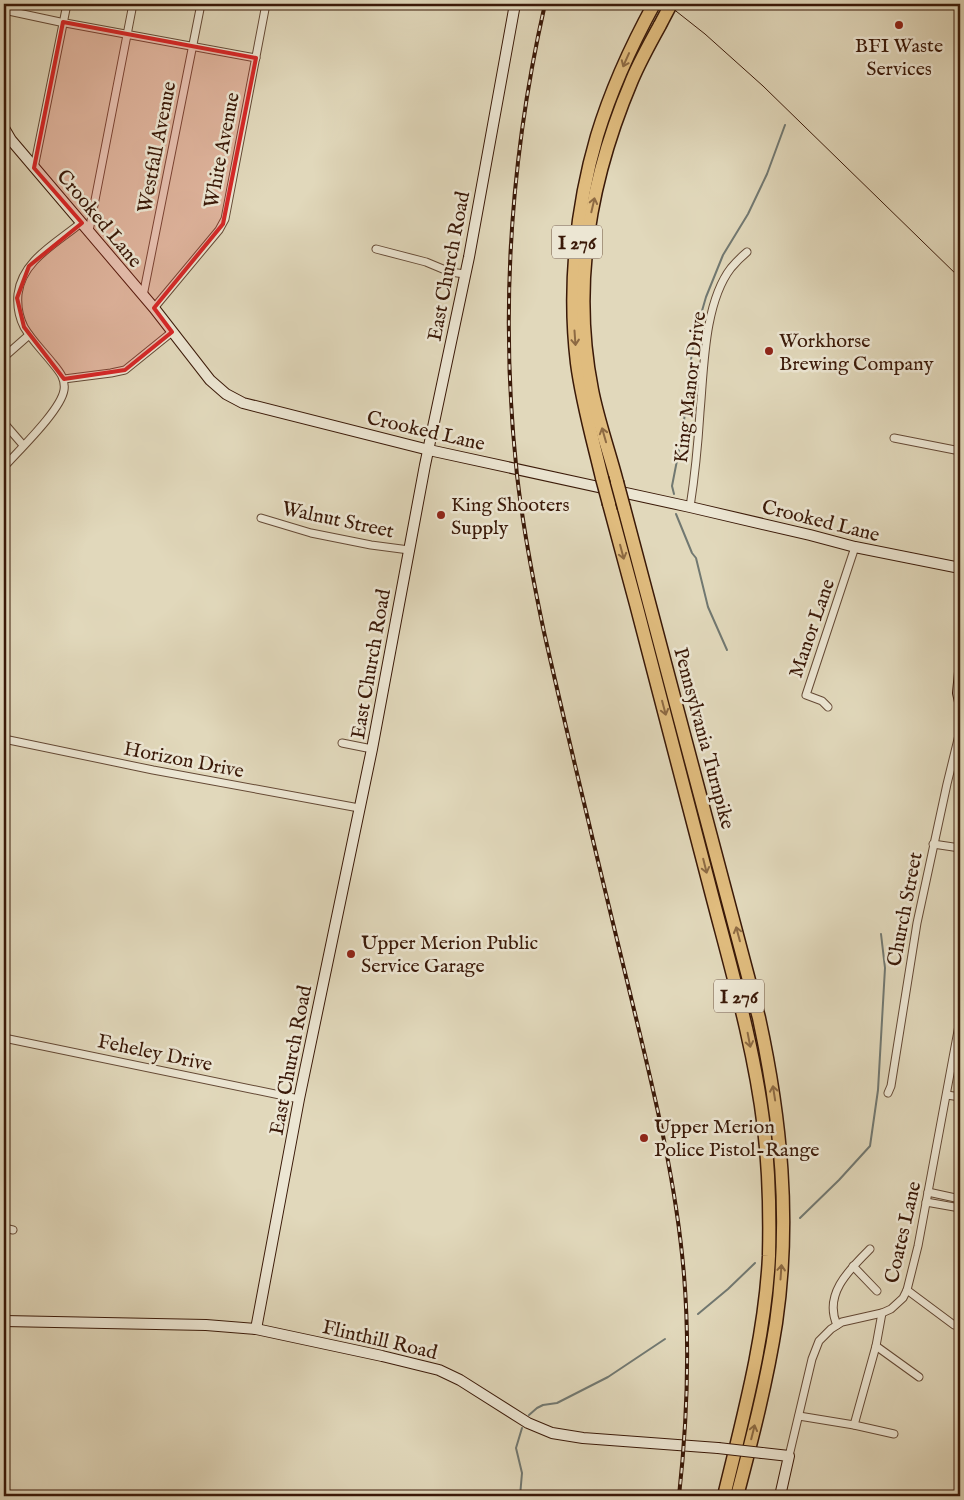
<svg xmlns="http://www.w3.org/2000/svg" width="964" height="1500" font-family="'IM FELL English',serif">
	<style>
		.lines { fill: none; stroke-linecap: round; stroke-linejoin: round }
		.stream { stroke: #717871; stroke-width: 2 }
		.street-casing { stroke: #644935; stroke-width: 9 }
		.secondary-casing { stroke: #3a1908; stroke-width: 12 }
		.highway-casing { stroke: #3a1908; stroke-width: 15 }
		.street { stroke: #ece6d3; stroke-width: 7 }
		.secondary { stroke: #ece6d3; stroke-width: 10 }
		.highway { stroke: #e0bc7e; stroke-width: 12 }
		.tram { stroke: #3a1908; stroke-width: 1 }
		.rail-casing { stroke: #3a1908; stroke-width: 4 }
		.rail { stroke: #ece6d3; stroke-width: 2; stroke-dasharray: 5.5; stroke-linecap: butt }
		.secondary-bridge-casing { stroke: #3a1908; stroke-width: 12; stroke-linecap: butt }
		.highway-bridge-casing { stroke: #3a1908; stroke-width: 15; stroke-linecap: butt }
		.secondary-bridge { stroke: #ece6d3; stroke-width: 10 }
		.highway-bridge { stroke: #e0bc7e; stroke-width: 12 }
		.oneway { stroke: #8d6a43 }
		.marked { fill: #d62828; fill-opacity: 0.2; stroke: #d62828; stroke-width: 4; stroke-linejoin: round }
		.poi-dot { fill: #8f2418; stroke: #ece6d3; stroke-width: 2 }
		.labels { text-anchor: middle; stroke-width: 5; stroke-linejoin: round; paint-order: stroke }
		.shield { fill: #ece6d3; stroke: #6f5645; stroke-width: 1 }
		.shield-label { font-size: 19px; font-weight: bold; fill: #3a1908 }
		.poi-label { font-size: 20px; fill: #3a1908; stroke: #ece6d3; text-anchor: start }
		.street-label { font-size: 20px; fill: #3a1908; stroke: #ece6d3 }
	</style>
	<rect width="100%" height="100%" fill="#e1d8bb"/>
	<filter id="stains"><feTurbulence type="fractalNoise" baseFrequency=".004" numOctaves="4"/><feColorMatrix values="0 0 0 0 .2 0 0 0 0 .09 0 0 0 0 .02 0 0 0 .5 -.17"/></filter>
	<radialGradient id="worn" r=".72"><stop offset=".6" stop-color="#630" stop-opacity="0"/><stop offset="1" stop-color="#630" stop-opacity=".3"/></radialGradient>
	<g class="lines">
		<g class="stream">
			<polyline points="331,6 332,4"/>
			<polyline points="674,494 672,486 680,445 683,433 688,378 695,335 706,297 723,255 748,214 767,174 785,125"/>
			<polyline points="676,514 692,553 696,558 708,607 727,650"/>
			<polyline points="800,1218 839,1180 870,1146 878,1090 885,968 881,934"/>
			<polyline points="698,1314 728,1289 755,1263"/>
			<polyline points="529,1415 537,1408 543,1405 557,1403 608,1377 665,1339"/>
			<polyline points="520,1496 522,1473 516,1448 522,1428"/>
		</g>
		<defs>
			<g id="street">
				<polyline points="4,10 60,22 256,58"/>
				<polyline points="34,168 67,4"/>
				<polyline points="89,231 133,4"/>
				<polyline points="376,249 426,262 450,272 465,274"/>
				<polyline points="143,296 201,4"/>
				<polyline points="154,308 219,230 225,219 266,4"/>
				<polyline points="4,357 29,335"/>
				<polyline points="64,379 111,373 125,370 172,332"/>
				<polyline points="4,423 23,445"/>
				<polyline points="894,438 960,451"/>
				<path d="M 4,467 C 19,450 61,410 64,390 C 66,377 57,369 50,360 C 41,349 31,339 24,327 C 19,317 17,305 18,294 C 22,260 57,243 82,222"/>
				<path d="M 690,507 C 695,475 698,444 700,412 C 704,369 704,303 731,268 C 736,262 741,257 747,252"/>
				<polyline points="261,518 311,533 371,545 409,550"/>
				<polyline points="828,707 822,701 806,695 855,547"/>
				<polyline points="4,739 153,770 359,808"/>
				<polyline points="342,743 372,749"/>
				<polyline points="933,844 960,848"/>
				<polyline points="4,1038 299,1099"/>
				<polyline points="888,1093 891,1086 917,923 947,784 960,731"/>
				<polyline points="947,1095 960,1097"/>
				<polyline points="928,1192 960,1199"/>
				<polyline points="926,1202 960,1208"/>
				<polyline points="4,1228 13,1230"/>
				<polyline points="853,1266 877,1291"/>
				<polyline points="907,1290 954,1325"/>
				<path d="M 837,1325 C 823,1294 850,1269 870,1249"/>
				<polyline points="876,1346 919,1377"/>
				<polyline points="799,1416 854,1425 894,1434"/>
				<polyline points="854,1425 876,1346 882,1313"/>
				<polyline points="789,1456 812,1359 819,1341 831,1329 842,1322 882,1313 891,1309 903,1298 907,1290 918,1246 960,1020"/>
			</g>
			<g id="secondary">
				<polyline points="4,128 11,140 154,308 210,380 226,394 243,403 429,450 690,507 810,535 855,547 960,568"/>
				<polyline points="960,672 958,693 960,702"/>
				<polyline points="4,1321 206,1325 256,1329 382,1356 439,1370 460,1380 528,1423 552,1433 583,1438 718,1448"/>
				<polyline points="256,1329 299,1099 372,749 425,465 469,257 515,4"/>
				<polyline points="762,1453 789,1456 780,1496"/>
			</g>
			<g id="highway">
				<path d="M 602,478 C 593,440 582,402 577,363 C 568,288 576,208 597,136 C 611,90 631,46 654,4"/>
				<path d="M 617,482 C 609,451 598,421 592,390 C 571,284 590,179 632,80 C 640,61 650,43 660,25"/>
				<path d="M 609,504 C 643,629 676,754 708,880 C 729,962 754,1044 764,1128 C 769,1170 770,1214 769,1256 C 765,1338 743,1417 724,1496"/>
				<path d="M 624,508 L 759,1018 C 781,1119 791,1220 776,1323 C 767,1381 752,1439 737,1496"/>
			</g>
		</defs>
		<use href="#street" class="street-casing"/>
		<use href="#secondary" class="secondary-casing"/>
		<use href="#highway" class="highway-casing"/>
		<use href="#street" class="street"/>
		<use href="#secondary" class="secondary"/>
		<use href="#highway" class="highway"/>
		<polyline class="tram" points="667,4 705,34 763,86 960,278"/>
		<defs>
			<path id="rail" d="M 545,4 C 510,158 500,318 517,475 C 523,528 533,580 544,632 C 571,751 600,870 629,989 C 652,1084 676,1178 684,1275 C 690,1349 687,1423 679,1496"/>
		</defs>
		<use href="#rail" class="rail-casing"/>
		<use href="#rail" class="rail"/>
		<defs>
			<polyline id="secondary-bridge" points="718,1448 762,1453"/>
			<g id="highway-bridge">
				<polyline points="660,25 671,4"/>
				<polyline points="602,478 609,504"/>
				<polyline points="617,482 624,508"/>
			</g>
		</defs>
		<use href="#secondary-bridge" class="secondary-bridge-casing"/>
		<use href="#highway-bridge" class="highway-bridge-casing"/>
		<use href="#secondary-bridge" class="secondary-bridge"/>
		<use href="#highway-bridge" class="highway-bridge"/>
	</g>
	<defs><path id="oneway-shaft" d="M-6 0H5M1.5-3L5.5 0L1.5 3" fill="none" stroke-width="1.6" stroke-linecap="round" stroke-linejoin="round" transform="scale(1.25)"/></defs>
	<g class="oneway">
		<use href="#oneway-shaft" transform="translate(626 60) rotate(114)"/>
		<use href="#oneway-shaft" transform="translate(593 205) rotate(-77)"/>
		<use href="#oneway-shaft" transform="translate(575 338) rotate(86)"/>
		<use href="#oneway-shaft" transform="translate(604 435) rotate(-106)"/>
		<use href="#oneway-shaft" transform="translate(622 552) rotate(75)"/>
		<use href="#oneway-shaft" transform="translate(664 708) rotate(75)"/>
		<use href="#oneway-shaft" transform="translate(705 866) rotate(76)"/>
		<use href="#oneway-shaft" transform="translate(738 934) rotate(-105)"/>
		<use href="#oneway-shaft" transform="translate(749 1040) rotate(79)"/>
		<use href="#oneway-shaft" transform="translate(774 1093) rotate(-99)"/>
		<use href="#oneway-shaft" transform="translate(781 1272) rotate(-86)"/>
		<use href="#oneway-shaft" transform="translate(753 1432) rotate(-76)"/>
	</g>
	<path class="marked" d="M 63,22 L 256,58 L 223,224 L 154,308 L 172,332 L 125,370 L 64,379 L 24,327 L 17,298 L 29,266 L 82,223 L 34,168 Z"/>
	<g class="poi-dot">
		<circle cx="899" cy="25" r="5"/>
		<circle cx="769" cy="351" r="5"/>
		<circle cx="441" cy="515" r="5"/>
		<circle cx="351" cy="954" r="5"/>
		<circle cx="644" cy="1138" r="5"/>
	</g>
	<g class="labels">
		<g class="shield">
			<rect x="552" y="225.5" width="50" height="33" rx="4"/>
			<rect x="714" y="979.5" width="50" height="33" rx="4"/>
		</g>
		<g class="shield-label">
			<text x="577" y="249">I 276</text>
			<text x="739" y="1003">I 276</text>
		</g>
		<g class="poi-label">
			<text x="899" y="52" text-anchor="middle">BFI Waste<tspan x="899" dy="23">Services</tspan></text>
			<text x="779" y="347">Workhorse<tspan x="779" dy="23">Brewing Company</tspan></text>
			<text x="451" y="511">King Shooters<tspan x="451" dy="23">Supply</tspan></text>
			<text x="361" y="949">Upper Merion Public<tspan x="361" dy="23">Service Garage</tspan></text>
			<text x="654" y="1133">Upper Merion<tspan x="654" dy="23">Police Pistol-Range</tspan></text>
		</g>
		<g class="street-label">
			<text transform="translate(156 147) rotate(-79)" y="7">Westfall Avenue</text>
			<text transform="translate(221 150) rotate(-79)" y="7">White Avenue</text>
			<text transform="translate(100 218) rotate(50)" y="7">Crooked Lane</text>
			<text transform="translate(448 266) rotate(-79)" y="7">East Church Road</text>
			<text transform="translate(689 387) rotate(-83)" y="7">King Manor Drive</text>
			<text transform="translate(426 430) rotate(13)" y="7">Crooked Lane</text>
			<text transform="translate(338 519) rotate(12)" y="7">Walnut Street</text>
			<text transform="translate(821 520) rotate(14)" y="7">Crooked Lane</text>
			<text transform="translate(811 628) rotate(-71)" y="7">Manor Lane</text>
			<text transform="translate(370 664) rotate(-80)" y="7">East Church Road</text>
			<text transform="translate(705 738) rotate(75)" y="7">Pennsylvania Turnpike</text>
			<text transform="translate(184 759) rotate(11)" y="7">Horizon Drive</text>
			<text transform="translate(904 909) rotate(-79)" y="7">Church Street</text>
			<text transform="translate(155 1052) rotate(12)" y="7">Feheley Drive</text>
			<text transform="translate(290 1060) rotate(-79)" y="7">East Church Road</text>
			<text transform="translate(902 1232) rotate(-77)" y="7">Coates Lane</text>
			<text transform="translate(380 1339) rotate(13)" y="7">Flinthill Road</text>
		</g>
	</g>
	<rect width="964" height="1500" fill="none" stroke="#e1d8bb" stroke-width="20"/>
	<rect x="5" y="5" width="954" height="1490" fill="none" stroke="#3a1908" stroke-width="2.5"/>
	<rect x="10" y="10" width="944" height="1480" fill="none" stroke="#3a1908"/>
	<rect width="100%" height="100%" filter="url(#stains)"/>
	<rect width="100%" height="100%" fill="url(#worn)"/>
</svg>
